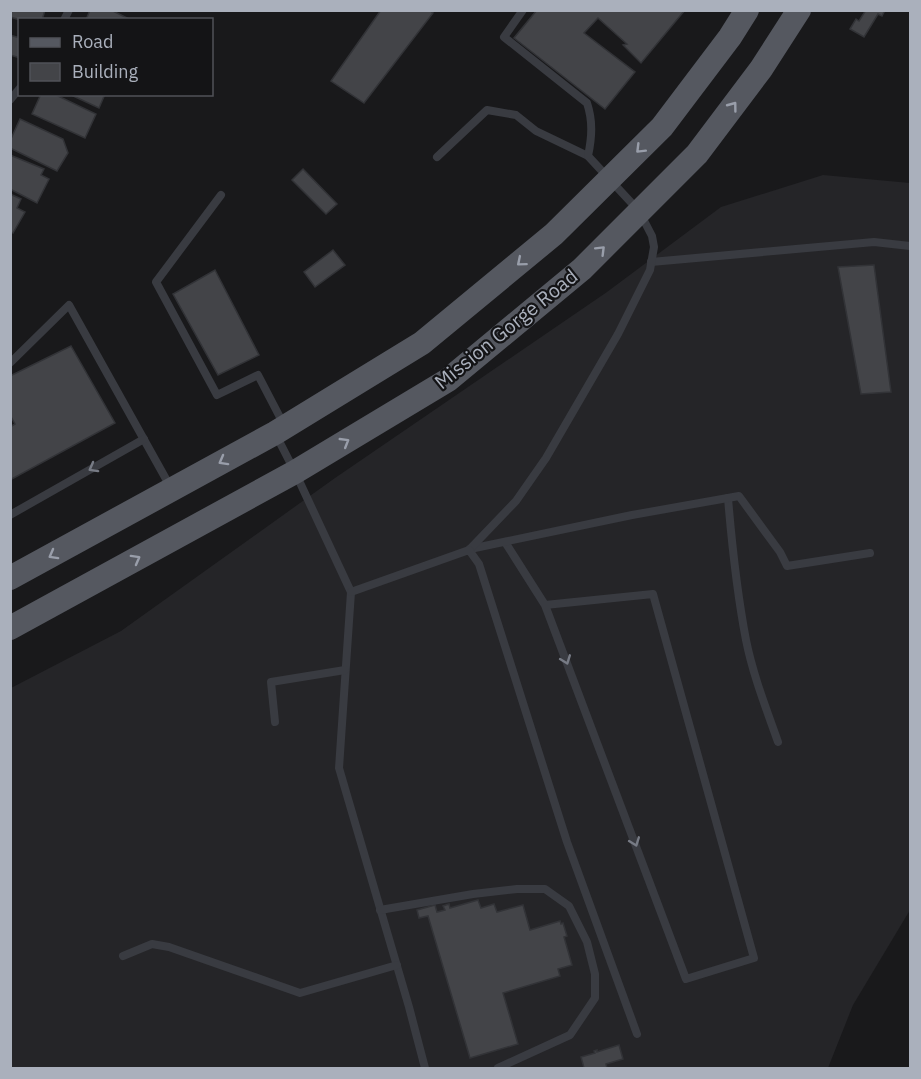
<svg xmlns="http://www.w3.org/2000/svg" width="921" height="1079" font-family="'IBM Plex Sans',sans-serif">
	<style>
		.built { fill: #252528 }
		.building { fill: #434448; stroke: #323337; stroke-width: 1.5 }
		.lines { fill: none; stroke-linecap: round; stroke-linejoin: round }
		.service { stroke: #393b41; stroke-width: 8 }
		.primary { stroke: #555860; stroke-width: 24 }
		.oneway { stroke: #999eaa }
		.oneway2 { stroke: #777b85 }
		.labels { text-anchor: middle; stroke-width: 4.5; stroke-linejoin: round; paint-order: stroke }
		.street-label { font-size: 20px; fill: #aab0bc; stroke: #141416 }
	</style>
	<rect width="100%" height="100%" fill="#19191b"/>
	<polygon class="built" points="823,175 910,183 910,910 853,1005 828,1068 11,1068 11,688 121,631 335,478 607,292 721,207"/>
	<g class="building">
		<polygon points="10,10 45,10 42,20 20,20 10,17"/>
		<polygon points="90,10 111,10 131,20 86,20"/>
		<polygon points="381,10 429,10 433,13 364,103 331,81"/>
		<polygon points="537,10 685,10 641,63 623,45 627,44 598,18 584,33 635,72 605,109 514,38"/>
		<polygon points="866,10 885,10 882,16 878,14 864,37 850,29 856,19 859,21"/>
		<polygon points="10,35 20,38 20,58 10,55"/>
		<polygon points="41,94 54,94 96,114 85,138 32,114"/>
		<polygon points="69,94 105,94 99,108"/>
		<polygon points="20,119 63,139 68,153 57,171 10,148 10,141"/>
		<polygon points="10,155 44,169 41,175 49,179 37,203 10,189"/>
		<polygon points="303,169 337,204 326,214 292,180"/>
		<polygon points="10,194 21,199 17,208 25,212 13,233 10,231"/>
		<polygon points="333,250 345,265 315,287 304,272"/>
		<polygon points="874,265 891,392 861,394 838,267"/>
		<polygon points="215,270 259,355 218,375 173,294"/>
		<polygon points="71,346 115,423 10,480 10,427 15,424 10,415 10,376"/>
		<polygon points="478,900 481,908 494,904 497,912 523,905 530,930 560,921 561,924 563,923 567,936 564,937 572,965 558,969 560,976 503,993 518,1044 470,1058 428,916 419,918 417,910 435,905 437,912 445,910 443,906 449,904 450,908"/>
		<polygon points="619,1045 623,1059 606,1064 607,1068 584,1068 581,1057 595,1053 594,1051 597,1050 597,1052"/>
	</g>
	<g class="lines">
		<g class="service">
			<polyline points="64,20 69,10"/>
			<polyline points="10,100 20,88"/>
			<polyline points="437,157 487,110 516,115 536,131 588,156"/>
			<polyline points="221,195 156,282 217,395 258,375 284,425"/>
			<polyline points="651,262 874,242 910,246"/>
			<polyline points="10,363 69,305 171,488"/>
			<polyline points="277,437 295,472 351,592 339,768 409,1007 425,1068"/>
			<path d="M 728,498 C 732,546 737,593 746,640 C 753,675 766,708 778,742"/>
			<polyline points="10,515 144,439"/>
			<polyline points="505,542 545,605 686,979 754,958 653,594 545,605"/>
			<polyline points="470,549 632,515 739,496 780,552 787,566 870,553"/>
			<path d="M 469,550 L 516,501 L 546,458 L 618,334 L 650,270 L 654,247 L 652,236 L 639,211 L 588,156 C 592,137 593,121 587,103 L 504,37 L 523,10"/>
			<polyline points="351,592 469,550 479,564 567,842 637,1034"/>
			<polyline points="275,722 271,682 345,670"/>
			<polyline points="380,910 473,894 517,889 545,889 569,906 587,942 595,974 595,998 570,1035 498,1068"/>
			<polyline points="123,956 152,944 169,947 300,993 397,965"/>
		</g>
		<g class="primary">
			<polyline points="10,578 275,433 422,343 554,234 662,127 730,37 747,10"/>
			<polyline points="10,628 295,472 448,380 582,269 697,154 761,69 799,10"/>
		</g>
	</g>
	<defs><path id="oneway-chevron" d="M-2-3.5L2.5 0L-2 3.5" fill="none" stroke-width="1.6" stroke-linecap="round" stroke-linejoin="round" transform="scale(1.5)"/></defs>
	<g class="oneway">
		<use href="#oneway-chevron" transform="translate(733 106) rotate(-53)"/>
		<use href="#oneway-chevron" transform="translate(640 149) rotate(135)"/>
		<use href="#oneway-chevron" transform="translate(601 250) rotate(-45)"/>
		<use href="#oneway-chevron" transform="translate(521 262) rotate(140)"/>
		<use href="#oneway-chevron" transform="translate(345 442) rotate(-31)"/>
		<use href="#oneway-chevron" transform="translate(223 461) rotate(151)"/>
		<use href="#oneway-chevron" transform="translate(53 555) rotate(151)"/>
		<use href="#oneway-chevron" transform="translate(136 559) rotate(-29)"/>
	</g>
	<g class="oneway2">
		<use href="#oneway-chevron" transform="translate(93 468) rotate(151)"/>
		<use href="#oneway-chevron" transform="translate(566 660) rotate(69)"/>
		<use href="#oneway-chevron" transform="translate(635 842) rotate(69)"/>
	</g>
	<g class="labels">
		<g class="street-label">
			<text transform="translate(506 329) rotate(-39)" y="7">Mission Gorge Road</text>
		</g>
	</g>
	<rect width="921" height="1079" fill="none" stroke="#aab0bc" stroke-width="24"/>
	<rect x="18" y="18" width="195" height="78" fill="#141416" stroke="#505258" stroke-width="1.5"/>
	<rect x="30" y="38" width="30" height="9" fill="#555860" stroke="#505258" stroke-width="1.5"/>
	<text x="72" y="48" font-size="18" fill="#aab0bc">Road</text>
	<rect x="30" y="63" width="30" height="18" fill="#434448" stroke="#505258" stroke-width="1.5"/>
	<text x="72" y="78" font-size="18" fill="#aab0bc">Building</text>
</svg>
